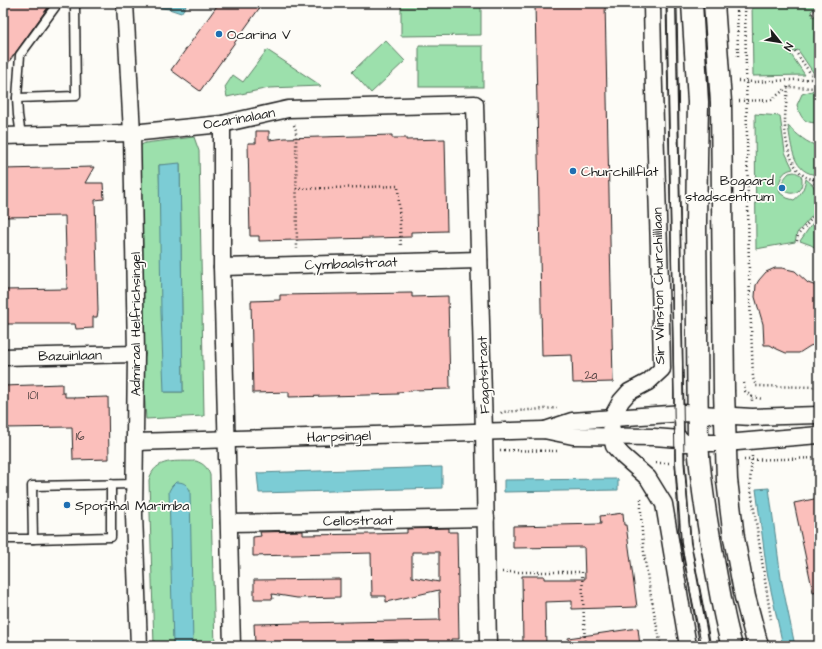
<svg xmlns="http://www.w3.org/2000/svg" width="822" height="649" font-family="'Architects Daughter',sans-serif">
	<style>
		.green { fill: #9ce0ac; stroke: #5c7e64; fill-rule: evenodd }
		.water { fill: #7bccd5; stroke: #55868b }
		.building { fill: #fbbfbb; stroke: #1c1c1c; fill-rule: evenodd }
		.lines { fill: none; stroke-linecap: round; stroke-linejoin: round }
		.service-casing { stroke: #1c1c1c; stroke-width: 11 }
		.minor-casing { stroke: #1c1c1c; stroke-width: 19 }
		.tertiary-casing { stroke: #1c1c1c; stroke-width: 23 }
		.path { stroke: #1c1c1c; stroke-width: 2.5; stroke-dasharray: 1 3; stroke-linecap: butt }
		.service { stroke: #fdfcf7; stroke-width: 8 }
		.minor { stroke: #fdfcf7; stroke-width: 16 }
		.tertiary { stroke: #fdfcf7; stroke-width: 20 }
		.tram { stroke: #1c1c1c; stroke-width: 1 }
		.poi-dot { fill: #1f6fb2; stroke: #fdfcf7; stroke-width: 1.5 }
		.labels { text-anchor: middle; stroke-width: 3.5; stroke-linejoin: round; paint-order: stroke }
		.number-label { font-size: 12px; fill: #544544 }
		.poi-label { font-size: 14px; fill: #1c1c1c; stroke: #fdfcf7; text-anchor: start }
		.street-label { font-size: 14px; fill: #1c1c1c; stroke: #fdfcf7 }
	</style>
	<rect width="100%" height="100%" fill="#fdfcf7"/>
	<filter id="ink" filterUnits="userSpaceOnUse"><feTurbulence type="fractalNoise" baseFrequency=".025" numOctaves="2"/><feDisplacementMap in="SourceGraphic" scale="8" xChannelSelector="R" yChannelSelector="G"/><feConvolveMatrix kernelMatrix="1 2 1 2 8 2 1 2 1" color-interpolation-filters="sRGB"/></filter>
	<g filter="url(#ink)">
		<g class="green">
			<polygon points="401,3 481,3 481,35 401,36"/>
			<polygon points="752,3 819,3 819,5 811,11 813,17 819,13 819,75 815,75 798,50 790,53 805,75 753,76"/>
			<polygon points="385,40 405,61 371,93 352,72"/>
			<rect x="419" y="46" width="64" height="41"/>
			<polygon points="267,50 320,85 321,86 269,88 227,97 225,87 233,75 243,82"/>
			<path d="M 815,90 L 819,92 L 819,123 C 804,123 801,119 797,105 L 802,94 Z"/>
			<path d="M 755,114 L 780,116 L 785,152 L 793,169 C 781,171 778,181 780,193 L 787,198 L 794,200 C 802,194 804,188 806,179 L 813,185 L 819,198 L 819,206 L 812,216 L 797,233 L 795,242 L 756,249 Z"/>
			<path d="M 788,126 C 797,134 807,144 819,146 L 819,175 C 792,174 792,147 788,126 Z"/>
			<path d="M 194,137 L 199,151 L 204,416 L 146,419 L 141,348 L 136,148 L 145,143 ZM 180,164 L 183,392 L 165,392 L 159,165 Z"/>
			<path d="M 794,172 C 798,173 802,175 802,180 C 803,203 768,193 789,173 Z"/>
			<polygon points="819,214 819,250 811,245 800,241"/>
			<path d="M 196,461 C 204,464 207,467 210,475 L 215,646 L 154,646 L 149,480 C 155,457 177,462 196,461 Z"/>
		</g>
		<g class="water">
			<polygon points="153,3 188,3 181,13 169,9 155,7"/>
			<polygon points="180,163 183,392 164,392 161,313 159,165"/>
			<polygon points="442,467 442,488 259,493 257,473"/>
			<polygon points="618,479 618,490 504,492 504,480"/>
			<path d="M 176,482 C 184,482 186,484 190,490 L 193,646 L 173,646 L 169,491 L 172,486 Z"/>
			<polygon points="769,488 781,578 795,646 783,646 767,572 756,489"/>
		</g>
		<g class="building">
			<polygon points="6,3 51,3 3,70 3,8"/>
			<polygon points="219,3 263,3 200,91 171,70"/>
			<polygon points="535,3 605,3 613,382 573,383 572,355 542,356"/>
			<polygon points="256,131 269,131 269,140 285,138 392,135 392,138 406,138 406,140 445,139 447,231 411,232 411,237 259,241 259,236 250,236 248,143 256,143"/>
			<polygon points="94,167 85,183 103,183 104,199 95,200 98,311 97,317 93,317 93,328 76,329 75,324 3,324 3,290 67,289 65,216 3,217 3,169"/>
			<polygon points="782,268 795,271 808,283 819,287 819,343 810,346 799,353 786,353 777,349 770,345 764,345 763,324 755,297 756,285 759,280 766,272 775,268"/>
			<polygon points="412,293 412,297 448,296 450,389 412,390 412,391 398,392 398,394 367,395 289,397 289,392 253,393 251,301 280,300 280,295"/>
			<polygon points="62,384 62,393 65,393 65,397 74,397 74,398 108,397 109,459 73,460 72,427 3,428 3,386"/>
			<polygon points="819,498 819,591 813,592 794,503"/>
			<polygon points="623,513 624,525 626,525 637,607 572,609 572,601 545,602 546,646 523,646 522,576 544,576 544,579 585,579 584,547 513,548 513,526 601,524 600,516"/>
			<path d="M 449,528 L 449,532 L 457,532 L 458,585 L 459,586 L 458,586 L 459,639 L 451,639 L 451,645 L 409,646 L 409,640 L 305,642 L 305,646 L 263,646 L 263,643 L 255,643 L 254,624 L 440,620 L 439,590 L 386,602 L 386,596 L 372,596 L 371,553 L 253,556 L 253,537 L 261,536 L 260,532 L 303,531 L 303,535 L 370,534 L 407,533 L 407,529 ZM 412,552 L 439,552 L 439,582 L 412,577 Z"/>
			<polygon points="340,579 340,597 297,598 272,594 273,599 254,599 254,580"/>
			<polygon points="638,628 640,646 569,646 568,638"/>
		</g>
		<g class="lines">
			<defs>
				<g id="service">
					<polyline points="671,3 680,463 686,543 705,646"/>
					<polyline points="17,98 76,96 75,6 69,3"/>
					<polyline points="21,135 18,115 17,98 20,55 58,3"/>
					<polyline points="3,539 33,539 32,486 135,484"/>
					<polyline points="33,539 111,537 111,484"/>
				</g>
				<g id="minor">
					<polyline points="125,3 132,133 136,354 134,515 139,646"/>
					<path d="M 652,3 C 654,125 660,247 662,369 L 648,382 L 629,392 L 621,401 L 611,419 L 612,437 L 614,446 L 623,456 L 648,478 L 664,504 L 688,646"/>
					<polyline points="222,124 222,267 232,646"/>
					<polyline points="3,136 132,133 222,124 288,109 475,104 484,432 488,646"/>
					<polyline points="222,267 479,260"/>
					<polyline points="3,357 136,354"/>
					<polyline points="545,430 572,421 683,413 752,417 819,415"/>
					<polyline points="135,442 544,430 573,436 654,437 680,439 684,443 726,443 819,435"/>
					<polyline points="229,523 486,518"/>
				</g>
				<g id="tertiary">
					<path d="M 692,3 L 698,102 L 696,222 L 698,443 C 701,488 709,533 717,577 C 721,600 725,623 732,646"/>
					<polyline points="714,3 721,102 724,391 727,480 734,538 745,597 758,646"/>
				</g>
			</defs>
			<use href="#service" class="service-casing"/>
			<use href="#minor" class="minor-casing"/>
			<use href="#tertiary" class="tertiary-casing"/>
			<g class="path">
				<polyline points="737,3 738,56"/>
				<polyline points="745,3 749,272 753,378 756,386 819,387"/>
				<polyline points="812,14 819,8"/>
				<polyline points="795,51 819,86"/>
				<polyline points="738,81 753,82 812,79 819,80"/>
				<path d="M 788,87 C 787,99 785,110 785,122 C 784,140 793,185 819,178"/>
				<polyline points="739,101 771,100 788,87 819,88"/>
				<polyline points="294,125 296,130 297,249"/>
				<polyline points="813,179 819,193"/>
				<polyline points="296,189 398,186 401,247"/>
				<polyline points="797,241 798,235 819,210"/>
				<polyline points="744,383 745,391 752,397 752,401"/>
				<polyline points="752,397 763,399"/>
				<polyline points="501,413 502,412 557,408"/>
				<polyline points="500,450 559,451"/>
				<polyline points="752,456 750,483 771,619"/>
				<polyline points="744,460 819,458"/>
				<polyline points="656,463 669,463"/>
				<path d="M 641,499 C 640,548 651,597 661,646"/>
				<polyline points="502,572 582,572 585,646"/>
			</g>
			<use href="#service" class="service"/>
			<use href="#minor" class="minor"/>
			<use href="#tertiary" class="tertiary"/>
			<g class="tram">
				<polyline points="667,3 675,463 679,537 702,646"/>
				<polyline points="677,3 684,463 691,542 711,646"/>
			</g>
		</g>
	</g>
	<g class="poi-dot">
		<circle cx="219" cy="34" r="4"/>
		<circle cx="573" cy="171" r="4"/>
		<circle cx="782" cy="188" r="4"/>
		<circle cx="67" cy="505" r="4"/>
	</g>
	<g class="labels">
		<g class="number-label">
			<text x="591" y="379">2a</text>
			<text x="33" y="399">101</text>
			<text x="80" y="440">16</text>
		</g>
		<g class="poi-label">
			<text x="227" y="39">Ocarina V</text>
			<text x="581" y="176">Churchillflat</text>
			<text x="774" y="185" text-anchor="end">Bogaard<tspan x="774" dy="16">stadscentrum</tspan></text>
			<text x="75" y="510">Sporthal Marimba</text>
		</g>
		<g class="street-label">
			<text transform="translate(239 118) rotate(-10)" y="5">Ocarinalaan</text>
			<text transform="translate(351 263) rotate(-2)" y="5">Cymbaalstraat</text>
			<text transform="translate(658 286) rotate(-91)" y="5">Sir Winston Churchilllaan</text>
			<text transform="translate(135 324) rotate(-90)" y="5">Admiraal Helfrichsingel</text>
			<text transform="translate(70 355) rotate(-1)" y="5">Bazuinlaan</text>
			<text transform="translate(483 375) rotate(-92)" y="5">Fagotstraat</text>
			<text transform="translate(339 436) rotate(-2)" y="5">Harpsingel</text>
			<text transform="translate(358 520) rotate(-1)" y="5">Cellostraat</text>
		</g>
	</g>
	<rect width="822" height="649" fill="none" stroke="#fdfcf7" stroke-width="16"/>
	<rect x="8" y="8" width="806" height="633" fill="none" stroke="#1c1c1c" stroke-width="1.5" filter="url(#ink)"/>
	<g transform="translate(780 42) rotate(120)" stroke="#fdfcf7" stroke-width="3" paint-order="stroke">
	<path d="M0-3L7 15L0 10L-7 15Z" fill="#1c1c1c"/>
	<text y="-6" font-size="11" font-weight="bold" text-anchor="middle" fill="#1c1c1c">N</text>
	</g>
</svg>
